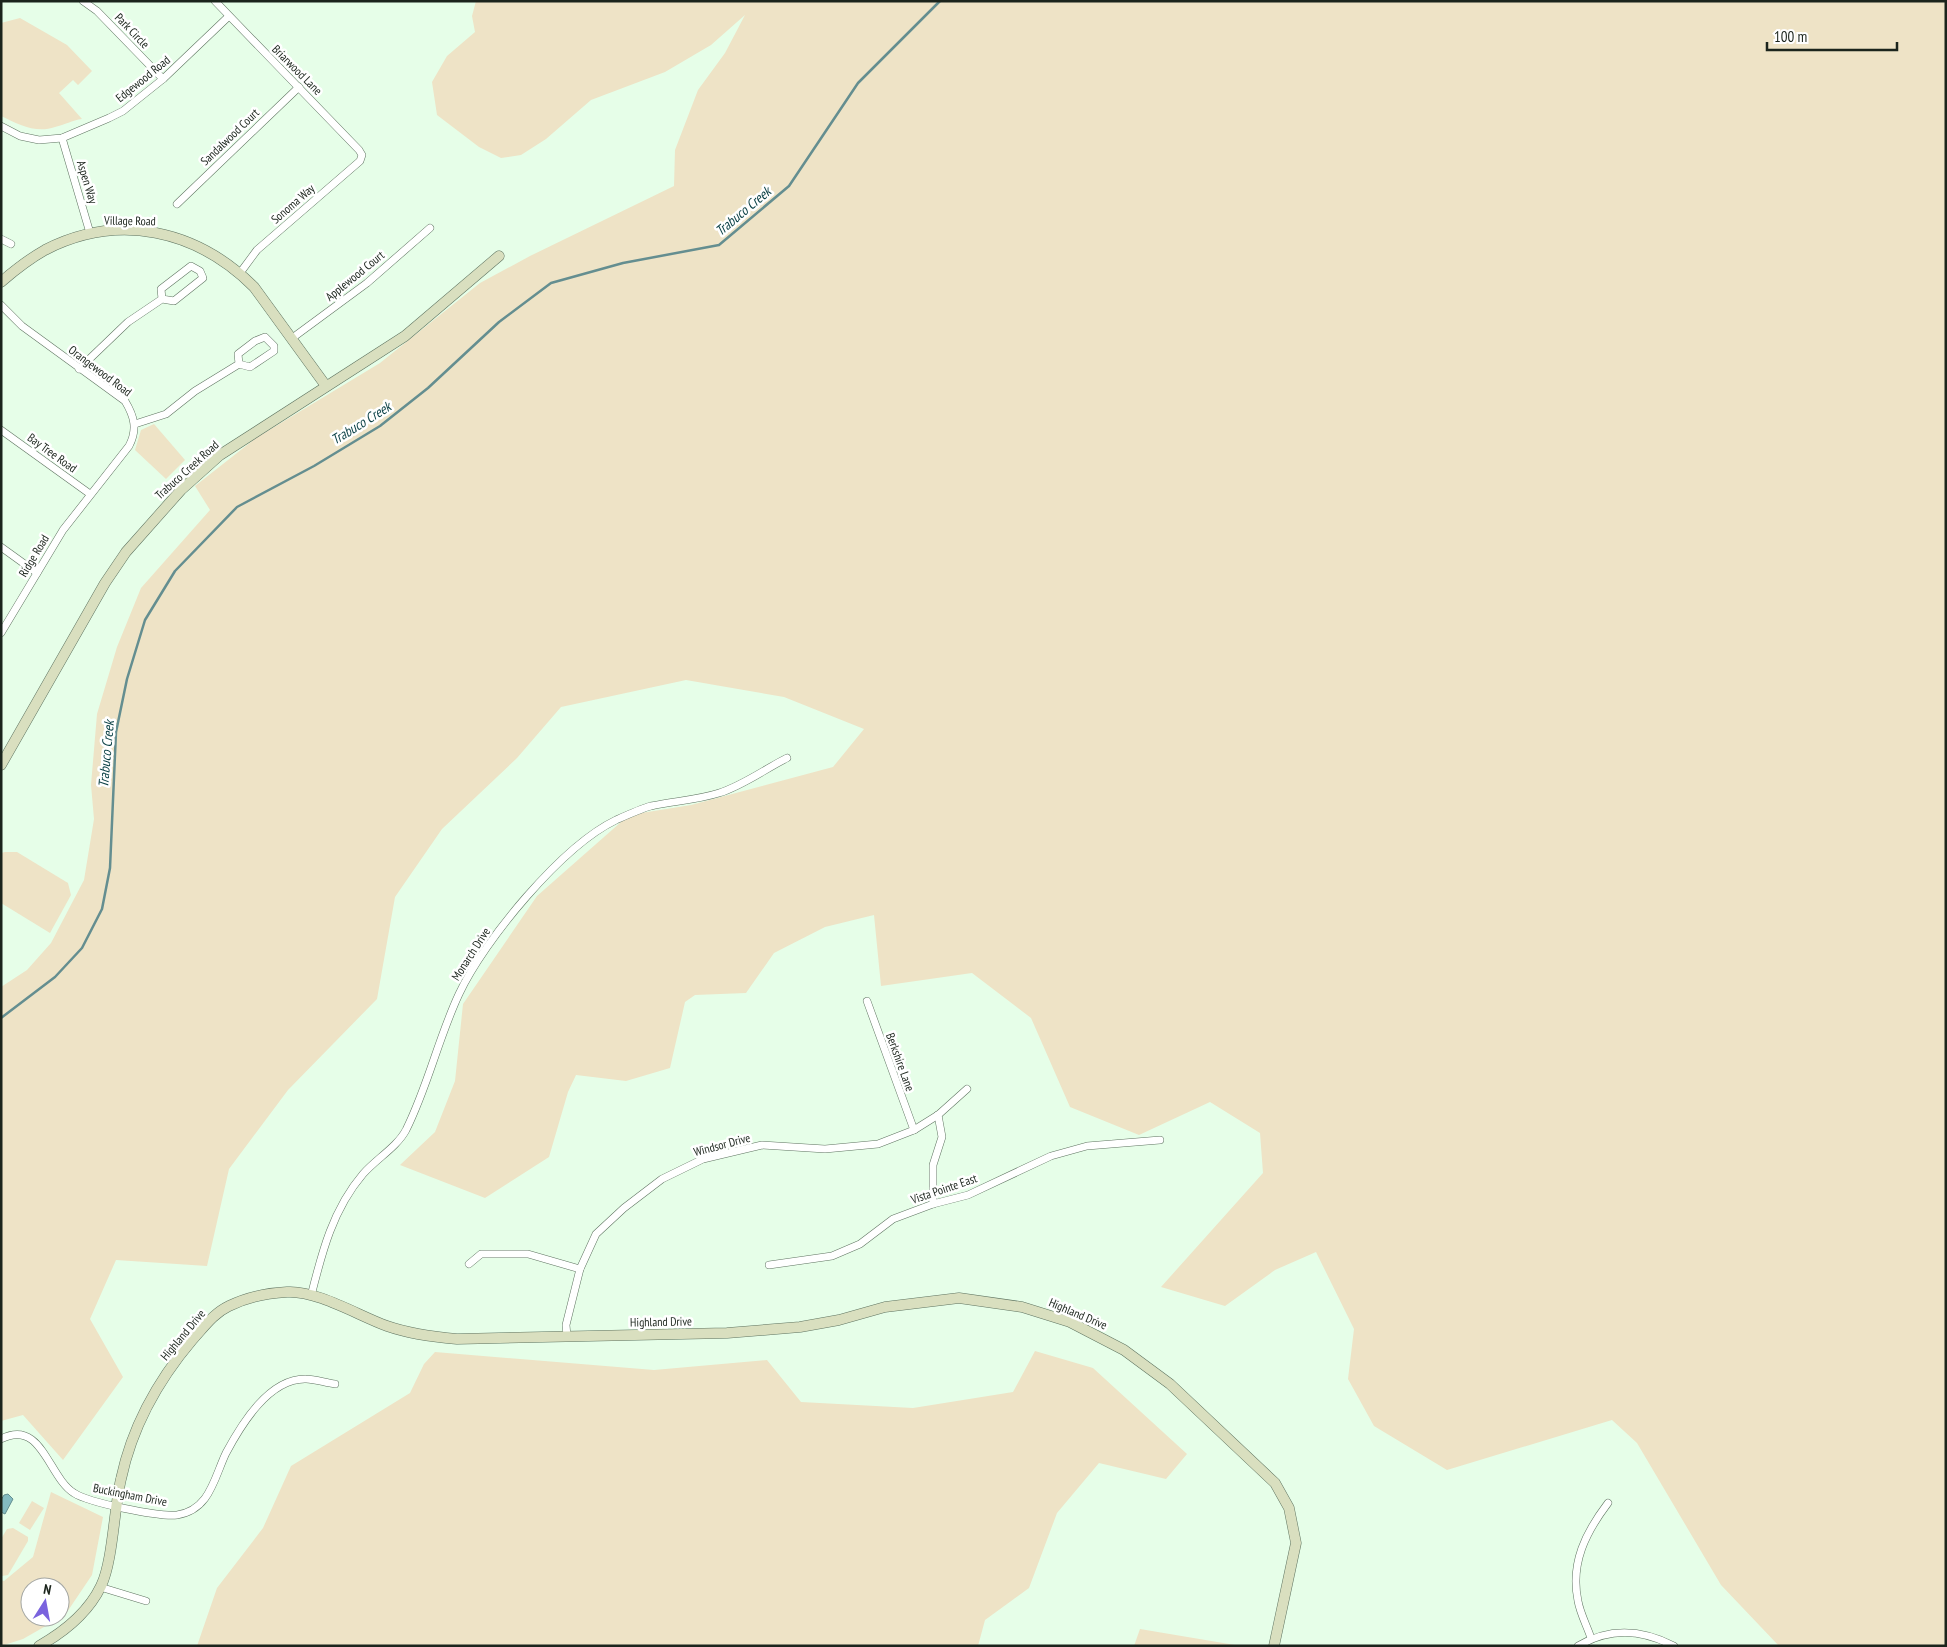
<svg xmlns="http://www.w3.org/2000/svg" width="1947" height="1647" font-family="'PT Sans Narrow',sans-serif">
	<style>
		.green { fill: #eee3c6; fill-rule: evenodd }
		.water { fill: #84bbc1; stroke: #648e90 }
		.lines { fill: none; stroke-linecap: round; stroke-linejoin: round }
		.stream { stroke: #648e90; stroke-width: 2.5 }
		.street-casing { stroke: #5f7461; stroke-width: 8 }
		.secondary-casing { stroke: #5f7461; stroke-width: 11 }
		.street { stroke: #fff; stroke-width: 7 }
		.secondary { stroke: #d9dfbf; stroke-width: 10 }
		.labels { text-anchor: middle; stroke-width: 5; stroke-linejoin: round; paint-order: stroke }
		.street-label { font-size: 12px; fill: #1b241c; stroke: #fff }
		.water-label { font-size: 14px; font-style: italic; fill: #073e43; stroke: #fff }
	</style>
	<rect width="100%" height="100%" fill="#e6fee8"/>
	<g class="green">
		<polygon points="476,1 1946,1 1946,1646 1779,1646 1721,1585 1637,1443 1612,1420 1447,1470 1374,1426 1348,1379 1354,1329 1316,1252 1275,1270 1225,1306 1161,1287 1263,1173 1260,1133 1210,1102 1139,1135 1070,1107 1031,1018 972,973 881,986 874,915 825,927 774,953 746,993 695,995 685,1002 670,1068 626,1081 576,1075 568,1092 549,1157 485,1198 400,1165 435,1132 455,1081 463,1004 537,896 629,815 691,805 833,767 864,729 784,697 686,680 561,707 517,758 442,829 395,897 377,999 288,1090 229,1169 207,1266 116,1260 90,1319 123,1377 63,1460 23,1415 1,1421 1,987 27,970 51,943 84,880 94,819 91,785 97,714 117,647 141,588 210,510 195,486 256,438 380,363 480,283 530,256 674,186 675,150 698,90 725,53 745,15 711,45 665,72 591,100 546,139 521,155 501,158 479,147 437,115 432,82 447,56 475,32 472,16"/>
		<path d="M 20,18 L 67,45 L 92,71 L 78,85 L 73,80 L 59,93 L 82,119 C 72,120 65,125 55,127 C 36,134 18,124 1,116 L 1,23 Z"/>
		<polygon points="154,424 185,460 166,479 135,450 141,430"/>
		<polygon points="5,852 17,852 68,883 71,895 50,933 1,903 1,853"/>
		<polygon points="1035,1351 1093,1368 1187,1454 1166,1479 1099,1463 1057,1513 1029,1588 985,1620 978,1646 197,1646 217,1588 263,1528 291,1466 410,1393 424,1364 435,1352 654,1370 767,1360 801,1402 913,1408 1013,1392"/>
		<path d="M 51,1492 L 103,1517 L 92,1575 L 65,1615 L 23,1639 L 1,1646 L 1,1580 L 4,1581 L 33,1557 ZM 30,1587 L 60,1587 L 60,1617 L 30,1617 Z"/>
		<polygon points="32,1501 44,1508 30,1530 19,1523"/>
		<polygon points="13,1528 28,1537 28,1541 8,1575 2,1576 1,1539 7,1529"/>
		<polygon points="1140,1629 1241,1646 1134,1646"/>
	</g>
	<polygon class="water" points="8,1494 13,1499 5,1514 1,1512 1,1500 4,1495"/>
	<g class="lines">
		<polyline class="stream" points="1,1018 55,977 82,948 102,909 110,868 116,732 127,679 145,620 175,571 237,507 314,466 380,426 428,388 499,322 551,283 623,263 719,245 789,186 858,83 940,1"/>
		<defs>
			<g id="street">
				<polyline points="83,1 97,11 163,79"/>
				<polyline points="215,1 359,150 362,155 360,161 257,250 240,273"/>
				<polyline points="1,126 20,136 39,140 62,138 109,118 123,111 163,79 228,17"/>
				<polyline points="62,138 90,233"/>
				<polyline points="177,204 299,87"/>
				<polyline points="1,239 11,244"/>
				<path d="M 1,305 L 22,326 L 125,401 C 134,416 138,429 129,446 L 63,530 L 1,633"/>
				<polyline points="291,339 367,283 430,228"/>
				<polyline points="79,369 128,322 162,299 174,301 203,278 200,271 191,266 161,289 162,299"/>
				<polyline points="135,424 166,414 195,391 239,364 250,367 274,351 274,346 265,337 255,341 238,354 239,364"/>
				<polyline points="1,430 90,494"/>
				<polyline points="1,547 37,573"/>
				<polyline points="867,1001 914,1130"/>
				<polyline points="933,1204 933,1165 942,1137 938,1115"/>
				<polyline points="469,1264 481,1254 528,1254 580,1269"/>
				<polyline points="769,1265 832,1256 860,1244 893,1219 933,1204 968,1195 1051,1156 1087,1146 1160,1140"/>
				<path d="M 311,1296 C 322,1252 333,1209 363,1174 C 376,1159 397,1147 406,1130 C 428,1086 438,1039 459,994 C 484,940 562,846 616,820 C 627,815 640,809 651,806 C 674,801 697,800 719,793 C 742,786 765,769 787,758"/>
				<polyline points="567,1336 566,1325 580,1269 596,1234 624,1208 662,1179 703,1159 762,1145 825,1149 878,1144 914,1130 938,1115 967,1089"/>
				<path d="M 1,1439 C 42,1418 48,1477 74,1493 C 89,1503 160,1517 177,1515 C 210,1510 214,1478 226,1453 C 241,1425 269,1378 306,1379 C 315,1379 326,1383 335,1384"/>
				<polyline points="100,1587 146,1601"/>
				<path d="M 1591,1638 C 1587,1626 1580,1613 1578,1601 C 1570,1563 1586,1532 1608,1503"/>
				<path d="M 1578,1646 C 1610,1627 1641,1629 1674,1646"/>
			</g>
			<g id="secondary">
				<path d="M 1,282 C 15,270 29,259 45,250 C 119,212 197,230 254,287 L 326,386"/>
				<polyline points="1,765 105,583 126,552 181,490 220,455 405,336 499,256"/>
				<path d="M 39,1646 C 64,1632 88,1613 101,1586 C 113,1561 114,1508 121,1479 C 132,1427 159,1379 193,1339 C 204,1327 214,1313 229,1306 C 247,1297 268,1293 287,1292 C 317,1290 359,1316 387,1326 C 410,1334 433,1337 457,1339 L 727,1333 L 800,1327 L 839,1320 L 885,1307 L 959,1298 L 1022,1307 L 1070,1322 L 1124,1350 L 1170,1384 L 1275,1483 L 1289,1508 L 1296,1543 L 1274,1646"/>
			</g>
		</defs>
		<use href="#street" class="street-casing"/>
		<use href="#secondary" class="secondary-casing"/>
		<use href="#street" class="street"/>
		<use href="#secondary" class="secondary"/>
	</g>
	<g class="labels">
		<g class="street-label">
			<text transform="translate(132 31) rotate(46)" y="4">Park Circle</text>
			<text transform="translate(297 70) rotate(45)" y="4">Briarwood Lane</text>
			<text transform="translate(143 79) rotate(-39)" y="4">Edgewood Road</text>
			<text transform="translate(230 137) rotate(-44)" y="4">Sandalwood Court</text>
			<text transform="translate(87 182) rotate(73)" y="4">Aspen Way</text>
			<text transform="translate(293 204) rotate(-41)" y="4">Sonoma Way</text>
			<text transform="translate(130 221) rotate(1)" y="4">Village Road</text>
			<text transform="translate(355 276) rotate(-39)" y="4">Applewood Court</text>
			<text transform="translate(100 371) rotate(37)" y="4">Orangewood Road</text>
			<text transform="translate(52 453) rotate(36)" y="4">Bay Tree Road</text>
			<text transform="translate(187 470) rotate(-42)" y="4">Trabuco Creek Road</text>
			<text transform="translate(34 556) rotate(-59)" y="4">Ridge Road</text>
			<text transform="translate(471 954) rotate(-57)" y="4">Monarch Drive</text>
			<text transform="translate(900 1062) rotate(70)" y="4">Berkshire Lane</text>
			<text transform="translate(722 1145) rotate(-15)" y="4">Windsor Drive</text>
			<text transform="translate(944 1189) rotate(-19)" y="4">Vista Pointe East</text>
			<text transform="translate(1078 1314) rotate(23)" y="4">Highland Drive</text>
			<text transform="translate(661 1322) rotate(-1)" y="4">Highland Drive</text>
			<text transform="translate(183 1335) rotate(-50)" y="4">Highland Drive</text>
			<text transform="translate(130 1495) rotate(11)" y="4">Buckingham Drive</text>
		</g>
		<g class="water-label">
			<text transform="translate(743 211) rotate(-40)" y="5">Trabuco Creek</text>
			<text transform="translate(361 423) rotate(-32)" y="5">Trabuco Creek</text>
			<text transform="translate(106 754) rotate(-85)" y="5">Trabuco Creek</text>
		</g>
	</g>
	<rect width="1947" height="1647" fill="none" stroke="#1b241c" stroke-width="5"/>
	<g transform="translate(45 1602) rotate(11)"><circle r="24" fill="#ffffff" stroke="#a4a7a4"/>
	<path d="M0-4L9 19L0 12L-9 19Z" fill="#7a63de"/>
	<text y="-8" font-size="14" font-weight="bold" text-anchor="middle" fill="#1b241c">N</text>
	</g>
	<path d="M1767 42v8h130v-8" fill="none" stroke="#1b241c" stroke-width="2.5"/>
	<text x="1774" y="42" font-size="15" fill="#1b241c" stroke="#ffffff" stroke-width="4" paint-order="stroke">100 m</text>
</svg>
